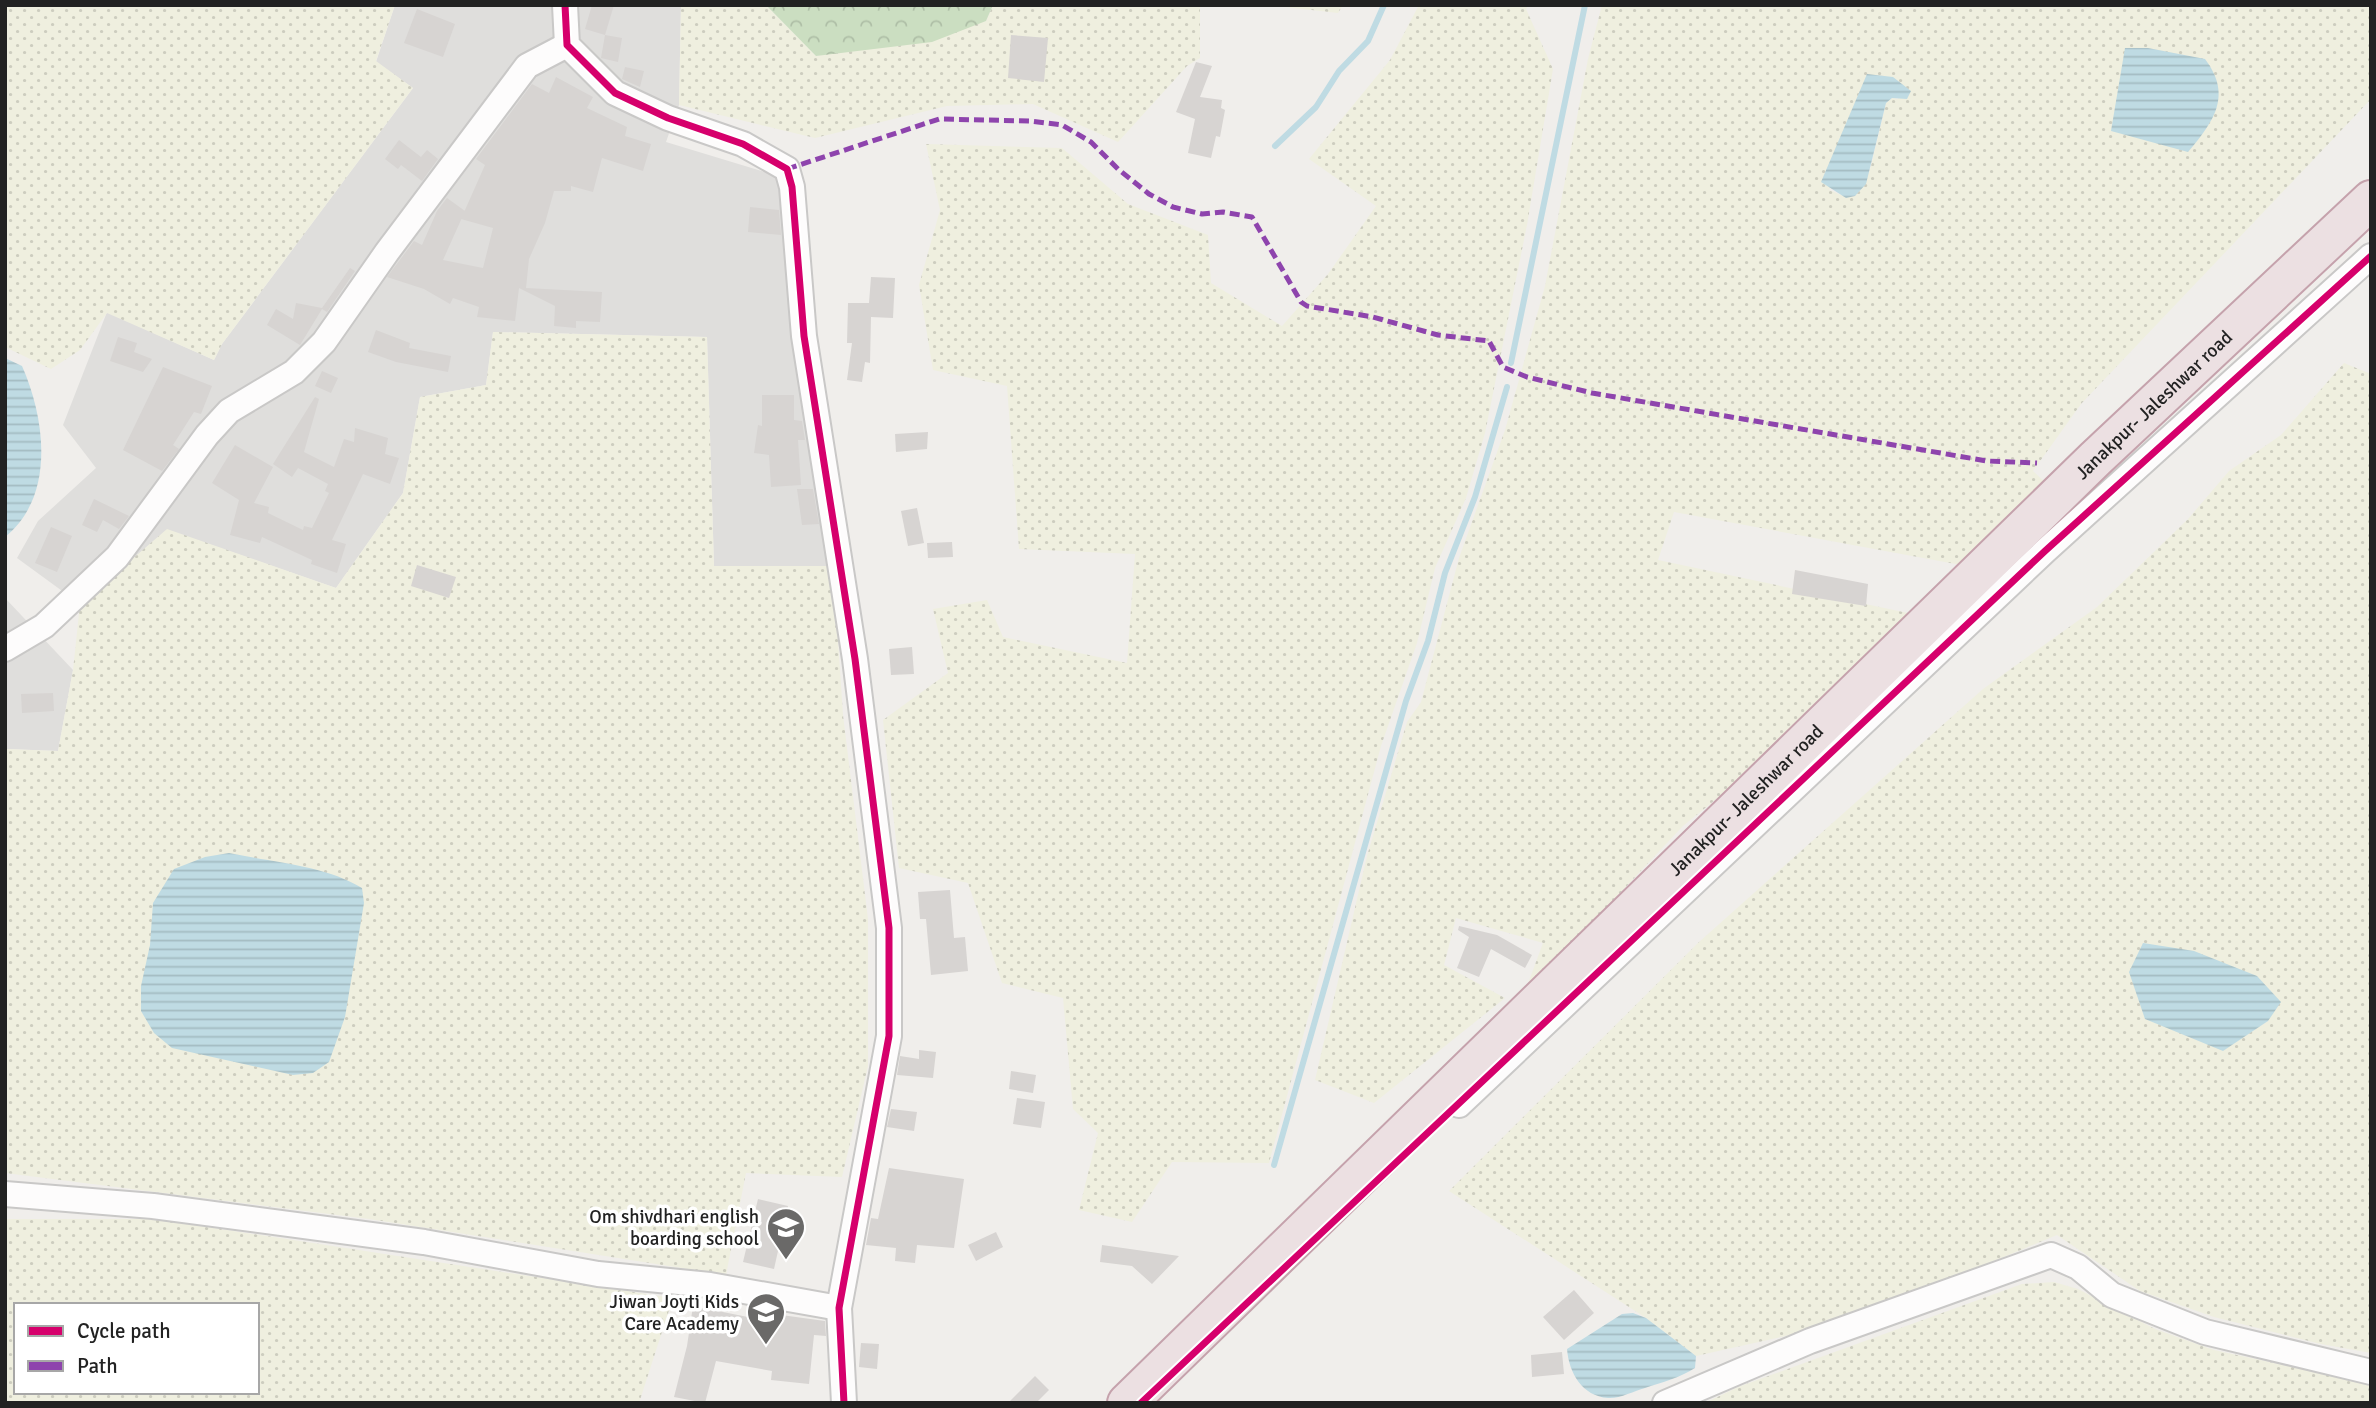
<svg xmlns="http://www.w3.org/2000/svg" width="2376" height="1408" font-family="Signika,sans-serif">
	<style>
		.residential { fill: #dfdedc }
		.farmland { fill: url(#farmland-dots); fill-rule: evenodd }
		.forest { fill: url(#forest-crowns) }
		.water { fill: url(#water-rules) }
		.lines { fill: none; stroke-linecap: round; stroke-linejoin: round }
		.stream { stroke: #bfdbe3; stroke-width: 6 }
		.building { fill: #d7d4d2 }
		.street-casing { stroke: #c9c8c7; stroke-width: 28 }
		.highway-casing { stroke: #c5a2ac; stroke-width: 42 }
		.street { stroke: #fdfcfc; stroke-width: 24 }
		.highway { stroke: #ece0e2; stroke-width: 38 }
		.quiet { stroke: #8e44ad; stroke-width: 5; stroke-dasharray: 10 5; stroke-linecap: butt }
		.cycleway-casing { stroke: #fff; stroke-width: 11 }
		.cycleway { stroke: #d6006c; stroke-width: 7 }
		.labels { text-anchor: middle; stroke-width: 7; stroke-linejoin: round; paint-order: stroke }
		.street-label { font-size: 19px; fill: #222; stroke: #fff }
		.poi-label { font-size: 19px; fill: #222; stroke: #fff; text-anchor: end }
	</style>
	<defs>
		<pattern id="farmland-dots" width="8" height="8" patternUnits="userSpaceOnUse" patternTransform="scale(1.75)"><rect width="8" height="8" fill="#efefdf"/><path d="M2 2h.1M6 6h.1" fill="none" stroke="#cdcdbf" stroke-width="1.8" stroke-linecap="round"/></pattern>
		<pattern id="forest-crowns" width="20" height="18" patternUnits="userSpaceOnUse" patternTransform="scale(1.75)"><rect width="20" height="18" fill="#cbdec1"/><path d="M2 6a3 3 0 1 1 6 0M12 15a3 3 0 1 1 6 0" fill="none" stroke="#aebea6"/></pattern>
		<pattern id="water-rules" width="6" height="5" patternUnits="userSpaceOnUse" patternTransform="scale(1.75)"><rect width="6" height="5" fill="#bfdbe3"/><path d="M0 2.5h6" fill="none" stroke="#a4bcc2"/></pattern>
	</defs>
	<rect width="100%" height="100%" fill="#f0eeeb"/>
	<g class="residential">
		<polygon points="395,5 681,5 679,105 666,142 778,176 833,566 714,566 707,337 493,332 486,385 420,397 403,493 336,588 167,530 80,604 17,558 38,521 96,468 63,425 107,312 214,360 222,344 413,88 376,62"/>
		<polygon points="5,598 73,670 58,751 6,749"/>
	</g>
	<g class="farmland">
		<polygon points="5,5 395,5 376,61 413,88 222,344 214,360 107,313 80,350 51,369 5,347"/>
		<polygon points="681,5 766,5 816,56 986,21 993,5 1200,5 1200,58 1187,66 1118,142 1033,104 947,106 815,138 679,105"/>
		<polygon points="1268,5 1343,5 1338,13"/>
		<polygon points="1419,5 1529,5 1526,9 1553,69 1527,225 1485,433 1466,498 1435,568 1417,643 1381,746 1269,1163 1172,1162 1132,1222 1079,1210 1098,1133 1073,1109 1063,998 1002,983 968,883 899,868 883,720 948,673 933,609 987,600 1003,637 1127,663 1135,554 1019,549 1007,386 933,370 919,285 940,210 926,144 1062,148 1128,204 1208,235 1211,283 1282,326 1328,274 1376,206 1309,159 1390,60"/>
		<path d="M 1602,5 L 2371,5 L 2371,99 L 2081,404 L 2033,471 L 2049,486 L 1961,565 L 1674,512 L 1658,560 L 1908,613 L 1779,748 L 1683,826 L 1572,944 L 1527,986 L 1543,943 L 1456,918 L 1444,965 L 1505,998 L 1374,1103 L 1315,1080 L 1367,856 L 1407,722 L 1421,702 L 1459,558 L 1505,430 L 1545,286 L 1588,59 ZM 1893,77 L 1898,99 L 1892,98 L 1886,103 L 1870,170 L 1855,195 L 1846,197 L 1829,190 Z"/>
		<polygon points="493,332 707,337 714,566 833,566 843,715 868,919 868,1066 842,1177 746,1173 726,1275 369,1219 5,1173 5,738 7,749 58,751 73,670 80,604 167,529 336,588 403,493 420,397 486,385"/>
		<path d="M 2344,363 L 2371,374 L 2371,1353 L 2321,1344 L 2214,1317 L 2140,1291 L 2057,1235 L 1936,1285 L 1808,1331 L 1696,1356 L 1646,1318 L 1449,1191 L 1699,942 L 1983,689 L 2097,607 L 2188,519 L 2229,471 L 2281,435 ZM 2233,967 L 2257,977 L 2268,1021 L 2246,1035 Z"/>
		<path d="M 5,1219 L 155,1219 L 673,1298 L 639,1403 L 5,1403 ZM 16,1305 L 257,1305 L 257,1392 L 16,1392 Z"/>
		<polygon points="2054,1282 2078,1289 2155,1329 2214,1350 2371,1384 2371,1403 1705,1403 1738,1387 2022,1284"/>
	</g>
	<polygon class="forest" points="766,5 993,5 986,21 932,42 816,56"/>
	<g class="water">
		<path d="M 2125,48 L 2148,48 L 2205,59 C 2233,96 2213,122 2188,152 L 2111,131 Z"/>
		<polygon points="1867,74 1893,77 1911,91 1907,99 1892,98 1886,103 1866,184 1855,196 1846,198 1821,182"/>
		<path d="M 5,358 L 22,366 C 45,418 56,496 5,537 Z"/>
		<path d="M 229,853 C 271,862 325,865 362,888 L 364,903 L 345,1017 L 329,1062 L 313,1073 L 293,1075 L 172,1048 L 154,1033 L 141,1011 L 141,986 L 150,945 L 153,903 L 174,869 L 205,857 Z"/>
		<polygon points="2143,943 2194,951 2257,976 2281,1002 2268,1021 2223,1051 2145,1019 2129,972"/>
		<path d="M 1633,1313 L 1646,1318 L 1696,1356 L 1695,1368 C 1679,1378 1663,1382 1645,1388 C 1634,1391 1619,1399 1608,1398 C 1582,1396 1569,1373 1567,1349 L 1622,1314 Z"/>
	</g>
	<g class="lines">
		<g class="stream">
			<polyline points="1275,146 1316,107 1339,71 1368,41 1384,5"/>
			<polyline points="1511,363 1585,5"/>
			<polyline points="1274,1165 1406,701 1428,641 1445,573 1475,497 1507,387"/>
		</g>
	</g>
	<g class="building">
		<polygon points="592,5 614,5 605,35 585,29"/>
		<polygon points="417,9 455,24 443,57 404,43"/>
		<polygon points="605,35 622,38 618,62 601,58"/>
		<polygon points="1011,35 1048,38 1044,82 1008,78"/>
		<polygon points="1196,62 1212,66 1200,97 1222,100 1221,108 1225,110 1220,137 1216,136 1211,158 1188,153 1195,119 1176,112"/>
		<polygon points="625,67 644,71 640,87 622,79"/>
		<polygon points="556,77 593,97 587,108 627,127 625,136 651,144 643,171 602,158 593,192 571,186 571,191 554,191 545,223 529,259 526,288 602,292 600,322 576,321 576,328 554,326 555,306 519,288 515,321 477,317 479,307 453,298 450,304 424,289 387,277 414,241 422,245 437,211 447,198 465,211 443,260 483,268 493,228 461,219 485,165 476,159 532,84 549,93"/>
		<polygon points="399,140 421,157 427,150 438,159 422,181 401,165 398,169 385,159"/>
		<polygon points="750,207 779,210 781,235 748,232"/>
		<polygon points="350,268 355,271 327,312 322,309 300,345 267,325 276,309 293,319 296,303 322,308"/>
		<polygon points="871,277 895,278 893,318 871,317 870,363 865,362 862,382 847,380 852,343 847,343 848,303 869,303"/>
		<polygon points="376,330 410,343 409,348 451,356 448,372 396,362 368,352"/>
		<polygon points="118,337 137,343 134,352 152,359 143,372 110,361"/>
		<polygon points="163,367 212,386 201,414 194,412 173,445 179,449 162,471 123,450"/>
		<polygon points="322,371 338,378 331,393 315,386"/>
		<polygon points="762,395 794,395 794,420 802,421 805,440 798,440 801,485 771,487 769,455 754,453 758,425 762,426"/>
		<polygon points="315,397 319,399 304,452 334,467 344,439 354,442 355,428 388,438 385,454 399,458 390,484 363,474 332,540 346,544 337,573 311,564 312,560 262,537 260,543 230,535 239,500 212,483 235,445 273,467 254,503 269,507 268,513 303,530 304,526 312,528 329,493 325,491 328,484 298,468 292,477 273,464"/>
		<polygon points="928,432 927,449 896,452 895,434"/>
		<polygon points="797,489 813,489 819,524 802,525"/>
		<polygon points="94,499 129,516 119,529 103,520 97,532 82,525"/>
		<polygon points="917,508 924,543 908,546 901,511"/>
		<polygon points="51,527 72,536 57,572 35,563"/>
		<polygon points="952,542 953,557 928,558 927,543"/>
		<polygon points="417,565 456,577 449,598 411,586"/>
		<polygon points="1795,570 1868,584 1866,606 1792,594"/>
		<polygon points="912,647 914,674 891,675 889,649"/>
		<polygon points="53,693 54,711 22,713 21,694"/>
		<polygon points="950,890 954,938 965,937 968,971 931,975 926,919 920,919 918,892"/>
		<polygon points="1459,926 1497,935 1532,955 1525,968 1491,949 1479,977 1457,968 1469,937 1458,930"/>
		<polygon points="919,1050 936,1052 933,1078 897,1075 900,1056 919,1059"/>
		<polygon points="1011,1071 1036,1075 1033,1093 1009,1089"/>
		<polygon points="1017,1098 1045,1102 1041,1128 1013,1124"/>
		<polygon points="891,1109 917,1112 914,1131 887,1127"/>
		<polygon points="889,1168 964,1179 954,1248 917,1245 915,1263 895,1261 896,1248 866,1245 871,1218 878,1219"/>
		<polygon points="758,1199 788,1206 774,1269 743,1262"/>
		<polygon points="996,1232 1003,1247 976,1261 968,1245"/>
		<polygon points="1102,1245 1179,1256 1152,1284 1132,1266 1100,1262"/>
		<polygon points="1574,1290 1594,1313 1564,1340 1543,1317"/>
		<polygon points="693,1306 773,1322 774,1314 825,1321 826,1336 814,1335 809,1384 771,1380 772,1371 716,1361 705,1403 674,1397 687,1346"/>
		<polygon points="861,1343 879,1344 877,1369 859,1367"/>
		<polygon points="1562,1352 1564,1374 1532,1377 1531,1355"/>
		<polygon points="1035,1376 1049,1390 1036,1403 1008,1403"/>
	</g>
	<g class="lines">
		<defs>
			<g id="street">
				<polyline points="565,5 567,45 615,93 668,118 743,144 787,169 792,187 804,336 855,659 889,928 889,1036 839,1308 844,1403"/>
				<polyline points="5,649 44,626 117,557 207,435 229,411 294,372 324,342 387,252 527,66 567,45"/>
				<polyline points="1459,1105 2045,551 2371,256"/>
				<polyline points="5,1194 153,1206 424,1242 598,1274 710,1285 839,1308"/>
				<polyline points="1665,1403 1810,1341 2051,1255 2078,1267 2112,1295 2205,1332 2371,1372"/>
			</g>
			<g id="highway">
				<path id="s1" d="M 1127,1403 L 2095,459 L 2371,200"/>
			</g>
		</defs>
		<use href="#street" class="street-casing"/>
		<use href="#highway" class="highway-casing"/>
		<use href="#street" class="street"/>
		<use href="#highway" class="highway"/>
		<polyline class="quiet" points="787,169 939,119 1030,121 1062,125 1091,142 1118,169 1149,194 1173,207 1202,214 1223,212 1252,217 1301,302 1307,306 1373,317 1438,335 1489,341 1503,367 1527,377 1592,393 1987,461 2037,463"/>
		<defs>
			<g id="cycleway">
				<polyline points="565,5 567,45 615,93 668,118 743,144 787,169 792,187 804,336 855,659 889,928 889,1036 839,1308 844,1403"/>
				<polyline points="1141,1403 2045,551 2371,256"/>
			</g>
		</defs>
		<use href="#cycleway" class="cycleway-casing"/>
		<use href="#cycleway" class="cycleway"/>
	</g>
	<defs>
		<symbol id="school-pin" viewBox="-11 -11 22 30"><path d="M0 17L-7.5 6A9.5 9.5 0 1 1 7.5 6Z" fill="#6a6968" stroke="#fff"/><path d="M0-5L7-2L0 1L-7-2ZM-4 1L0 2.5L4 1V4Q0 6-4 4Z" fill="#fff"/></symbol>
	</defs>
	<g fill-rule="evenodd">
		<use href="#school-pin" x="764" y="1205" width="44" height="60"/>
		<use href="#school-pin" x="744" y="1290" width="44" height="60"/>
	</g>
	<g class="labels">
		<g class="street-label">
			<text dy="7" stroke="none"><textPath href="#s1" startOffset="1432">Janakpur- Jaleshwar road</textPath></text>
			<text dy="7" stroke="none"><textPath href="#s1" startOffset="864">Janakpur- Jaleshwar road</textPath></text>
		</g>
		<g class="poi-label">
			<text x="759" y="1223">Om shivdhari english<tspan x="759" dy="22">boarding school</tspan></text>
			<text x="739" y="1308">Jiwan Joyti Kids<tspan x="739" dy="22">Care Academy</tspan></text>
		</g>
	</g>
	<rect width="2376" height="1408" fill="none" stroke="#222222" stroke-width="14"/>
	<rect x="14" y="1303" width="245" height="91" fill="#ffffff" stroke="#a7a7a7" stroke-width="2"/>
	<rect x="28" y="1326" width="35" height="10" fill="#d6006c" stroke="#a7a7a7" stroke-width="2"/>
	<text x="77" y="1338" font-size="21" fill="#222222">Cycle path</text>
	<rect x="28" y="1361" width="35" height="10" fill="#8e44ad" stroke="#a7a7a7" stroke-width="2"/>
	<text x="77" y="1373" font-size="21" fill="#222222">Path</text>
</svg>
